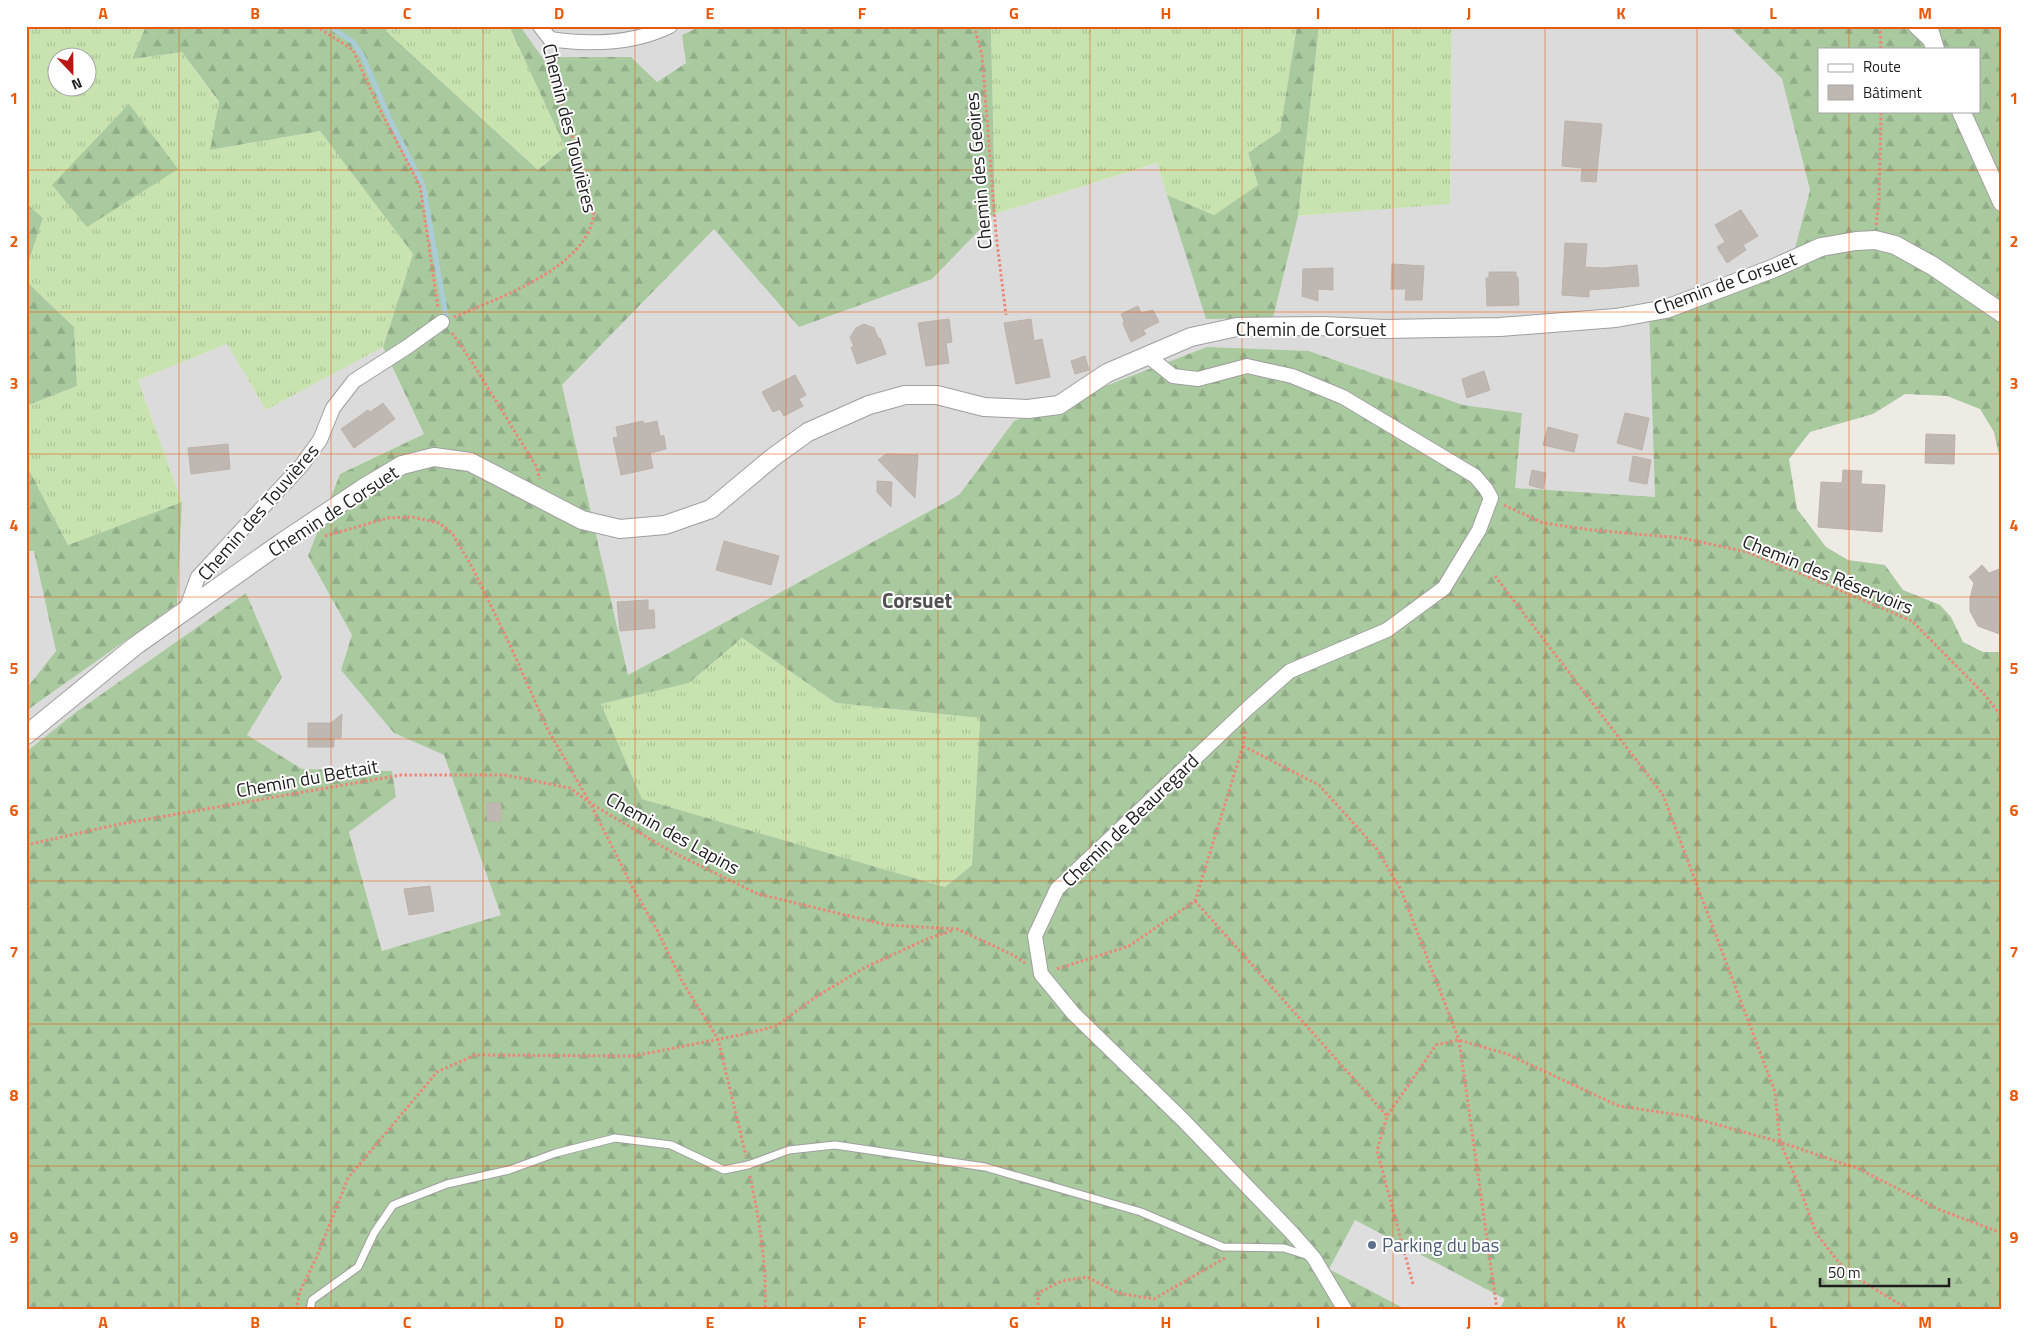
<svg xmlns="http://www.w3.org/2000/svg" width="2028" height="1336" font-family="'Titillium Web',sans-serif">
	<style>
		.residential { fill: #dcdbdb }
		.grass { fill: url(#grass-tufts); fill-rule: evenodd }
		.forest { fill: url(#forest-firs); fill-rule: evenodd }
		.parking { fill: #dedede }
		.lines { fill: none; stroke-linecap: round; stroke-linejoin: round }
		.stream { stroke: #a9ccd7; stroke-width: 5 }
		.building { fill: #beb7b2; stroke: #beb2a9 }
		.service-casing { stroke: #9f9f9f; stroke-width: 9 }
		.minor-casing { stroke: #9f9f9f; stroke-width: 16 }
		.tertiary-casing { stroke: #9f9f9f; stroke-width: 20 }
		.path { stroke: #ec8678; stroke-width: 3; stroke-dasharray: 2.5 2.5; stroke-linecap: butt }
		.service { stroke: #fff; stroke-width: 7 }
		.minor { stroke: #fff; stroke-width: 14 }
		.tertiary { stroke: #fff; stroke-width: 18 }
		.grid { fill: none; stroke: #e8590c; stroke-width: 1; stroke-opacity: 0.55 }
		.service-dot { fill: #5c6f8a; stroke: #fff; stroke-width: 2 }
		.labels { text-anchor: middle; stroke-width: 4; stroke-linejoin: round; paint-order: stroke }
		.street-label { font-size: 19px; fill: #1e1e1e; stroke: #fff }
		.service-label { font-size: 19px; fill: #4e5e75; stroke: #fff; text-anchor: start }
		.quarter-label { font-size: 21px; font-weight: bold; fill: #515151; stroke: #fff }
		.neatline { fill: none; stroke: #e8590c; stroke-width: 2 }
		.grid-label { font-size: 16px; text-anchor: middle; font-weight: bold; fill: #e8590c }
	</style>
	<defs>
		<pattern id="grass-tufts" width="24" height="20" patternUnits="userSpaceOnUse" patternTransform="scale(1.25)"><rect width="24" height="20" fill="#c8e3b0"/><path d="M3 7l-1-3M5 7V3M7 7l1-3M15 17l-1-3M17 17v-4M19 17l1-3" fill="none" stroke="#abc297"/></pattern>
		<pattern id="forest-firs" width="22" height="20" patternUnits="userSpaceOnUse" patternTransform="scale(1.25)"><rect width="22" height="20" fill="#a9c99e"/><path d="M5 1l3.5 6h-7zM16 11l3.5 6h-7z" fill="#91ac88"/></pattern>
	</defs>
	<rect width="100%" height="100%" fill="#eeebe5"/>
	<g class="residential">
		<polygon points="520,26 701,26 682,35 686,63 657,82 631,57 542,57"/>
		<polygon points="1452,26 1729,26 1782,79 1810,190 1792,260 1649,312 1655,498 1515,488 1522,413 1463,405 1309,351 1014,421 959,495 628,675 562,385 714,228 932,279 995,214 1158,163 1273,318 1298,216 1450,203"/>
		<polygon points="227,344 266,410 383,347 424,434 340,474 308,556 352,635 394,733 444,755 501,915 382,951 349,832 396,797 392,771 302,769 247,735 282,677 246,593 76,712 26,752 26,711 177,604 182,502 138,380"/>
		<polygon points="26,551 34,551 56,651 26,689"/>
	</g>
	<g class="grass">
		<path d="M 26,26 L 146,26 L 132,59 L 182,52 L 219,103 L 211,150 L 320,131 L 413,254 L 383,347 L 266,410 L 227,344 L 138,380 L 182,502 L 68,545 L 26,464 L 26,406 L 77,386 L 74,327 L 26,281 L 26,270 L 43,218 L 26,203 ZM 58,58 L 88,58 L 88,88 L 58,88 Z"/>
		<polygon points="390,26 509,26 565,147 538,170 386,31"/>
		<polygon points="991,26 1297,26 1280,131 1248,153 1258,185 1214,215 1167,195 1157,163 995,214"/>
		<polygon points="1319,26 1452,26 1450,204 1298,216"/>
		<polygon points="742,638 836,703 980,718 972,865 945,887 642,799 601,704 689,683"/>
	</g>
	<g class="forest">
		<path d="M 146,26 L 390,26 L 386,31 L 538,170 L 565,147 L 509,26 L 520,26 L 542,57 L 631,57 L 657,82 L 686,63 L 682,35 L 701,26 L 991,26 L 995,214 L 932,279 L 799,327 L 714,229 L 562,385 L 628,675 L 959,495 L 1014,421 L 1207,347 L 1309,351 L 1463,405 L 1522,413 L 1515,488 L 1655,497 L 1649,312 L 1792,260 L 1810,190 L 1782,79 L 1729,26 L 2002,26 L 2002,488 L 1999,484 L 1999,455 L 1994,432 L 1980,409 L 1947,396 L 1905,394 L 1873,414 L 1810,432 L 1789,459 L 1797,509 L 1826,547 L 1848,560 L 1885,565 L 1903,590 L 1940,605 L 1951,617 L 1963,642 L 1983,652 L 2002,652 L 2002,1310 L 26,1310 L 26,752 L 76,712 L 246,593 L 282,677 L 247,735 L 302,769 L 392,771 L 396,797 L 349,832 L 382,951 L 501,915 L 444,755 L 394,733 L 341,670 L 352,635 L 308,556 L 340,474 L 424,434 L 383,347 L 413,254 L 320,131 L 210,150 L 219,102 L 182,52 L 132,59 ZM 1819,49 L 1979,49 L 1979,111 L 1819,111 ZM 742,638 L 836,703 L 980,718 L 972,865 L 945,887 L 642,799 L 601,704 L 689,683 Z"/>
		<polygon points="1297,26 1319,26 1298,216 1273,318 1206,319 1167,195 1214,215 1258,185 1248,153 1280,131"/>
		<polygon points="129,104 178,169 87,227 52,185"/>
		<polygon points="26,203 43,218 26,270"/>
		<polygon points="26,281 74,327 77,386 26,406"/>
		<polygon points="26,464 68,545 182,502 177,604 26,711 26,689 56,651 34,551 26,551"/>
	</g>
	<polygon class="parking" points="1355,1220 1505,1299 1499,1310 1407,1310 1329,1269"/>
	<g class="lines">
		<polyline class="stream" points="329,26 353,42 363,57 391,122 423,185 446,316"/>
	</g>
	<g class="building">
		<polygon points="1565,121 1602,124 1596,182 1581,181 1582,168 1562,166"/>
		<polygon points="1741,210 1758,236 1743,245 1746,250 1727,263 1717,247 1725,242 1715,225"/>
		<polygon points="1565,243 1587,244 1585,267 1603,268 1637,265 1639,286 1589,290 1589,297 1562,295"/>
		<polygon points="1392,264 1424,266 1422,300 1405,300 1406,289 1391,289"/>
		<polygon points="1333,268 1333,290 1318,289 1318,301 1302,296 1303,269"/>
		<polygon points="1489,272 1516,272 1516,277 1518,277 1519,305 1487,306 1486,278 1489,278"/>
		<polygon points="1138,306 1141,313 1153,310 1159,322 1143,330 1146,334 1131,342 1123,324 1124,321 1121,314"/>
		<polygon points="949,319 952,342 946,343 949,363 926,366 918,323"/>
		<polygon points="1031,319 1034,341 1042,339 1050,377 1016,384 1004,323"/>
		<polygon points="864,324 874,328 878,338 880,338 886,354 857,364 851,347 854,347 850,337 856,328"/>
		<polygon points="1085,356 1089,370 1075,374 1071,361"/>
		<polygon points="1484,371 1490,390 1467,398 1462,379"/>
		<polygon points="795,375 806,395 799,399 803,406 784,416 780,409 773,412 762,392"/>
		<polygon points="383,403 395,419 354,448 341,429 368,410 370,412"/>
		<polygon points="1625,413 1649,418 1642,450 1617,443"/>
		<polygon points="643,421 644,424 657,421 660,436 664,436 666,449 650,453 653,468 621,475 613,438 618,437 616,427"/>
		<polygon points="1548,427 1578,435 1574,452 1543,445"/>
		<polygon points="1926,434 1955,435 1954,464 1925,463"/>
		<polygon points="228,444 230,469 191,474 188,448"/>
		<polygon points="886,454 918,455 915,498 878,460"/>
		<polygon points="1633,456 1651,460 1647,484 1629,481"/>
		<polygon points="1532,470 1546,473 1543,489 1529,485"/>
		<polygon points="1843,470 1862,471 1861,484 1885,485 1882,532 1818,527 1821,482 1842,483"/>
		<polygon points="877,481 892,482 891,507 877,492"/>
		<polygon points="724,541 779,556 771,585 716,570"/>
		<polygon points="1982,565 1989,573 2002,568 2002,635 1978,626 1970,611 1970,598 1974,583 1969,577"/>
		<polygon points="648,600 648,610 654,610 655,628 620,631 617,602"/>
		<polygon points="342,714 341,738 334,738 334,747 308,747 308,723 331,723"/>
		<rect x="487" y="803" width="14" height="18"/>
		<polygon points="430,886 434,911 409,915 404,889"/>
	</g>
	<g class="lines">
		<defs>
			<polyline id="service" points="310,1310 312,1300 358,1267 374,1233 393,1205 447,1184 509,1170 556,1153 615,1138 671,1145 724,1170 748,1165 789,1150 835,1145 985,1167 1141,1212 1223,1247 1284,1248 1309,1256"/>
			<g id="minor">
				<path d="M 540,26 L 550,39 C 590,45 633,44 670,26"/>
				<polyline points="1915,26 1933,43"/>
				<polyline points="1148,356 1173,376 1198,379 1247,366 1292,376 1343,397 1475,476 1486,489 1491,498 1479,530 1444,588 1387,630 1290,671 1248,708 1057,889 1035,936 1041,974 1073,1013 1183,1120 1292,1233 1314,1258 1345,1310"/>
				<polyline points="186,610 198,577 301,466 320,440 333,408 354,381 407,347 442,322"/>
			</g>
			<g id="tertiary">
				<polyline points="1928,26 1935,49"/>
				<polyline points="1961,111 2002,202"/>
				<polyline points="26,735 135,646 281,543 365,487 402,465 434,457 470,462 582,520 620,529 665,525 711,509 772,458 808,432 869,405 905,395 937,395 984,407 1028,409 1059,405 1107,373 1191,337 1237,327 1324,326 1384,329 1500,327 1616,318 1666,309 1772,269 1821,247 1856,241 1875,240 1895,245 1933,266 2002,313"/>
			</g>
		</defs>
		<use href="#service" class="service-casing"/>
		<use href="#minor" class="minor-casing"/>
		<use href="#tertiary" class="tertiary-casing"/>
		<g class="path">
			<polyline points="316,26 353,50 378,106 420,186 438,308"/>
			<polyline points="974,26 982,55 996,234 1006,315"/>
			<polyline points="1880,26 1881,49"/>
			<polyline points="1876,225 1879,201 1881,111"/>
			<path d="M 454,317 C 498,298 590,267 594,212 L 552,68 L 552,53"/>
			<polyline points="452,333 472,362 536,466 540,479"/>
			<polyline points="1504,505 1543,523 1592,530 1682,538 1747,552 1804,575 1912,621 1984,694 2002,717"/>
			<polyline points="325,536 388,518 412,517 439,523 452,533 471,565 510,645 547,728 590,803 633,888 657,930 682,981 718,1039 746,1156"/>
			<polyline points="1495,576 1663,795 1775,1092 1780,1142 1798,1183 1816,1233 1840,1264 1862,1281 1909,1310"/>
			<polyline points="1243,746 1319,785 1376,848 1401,890 1459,1040 1497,1310"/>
			<polyline points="26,845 120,824 401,775 505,775 570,788 590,803 670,851 758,894 887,925 957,929 1011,954 1025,963"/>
			<polyline points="1195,901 1387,1116"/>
			<polyline points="1057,969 1129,946 1195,901 1243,746 1245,732"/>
			<path d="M 750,1176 C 759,1220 767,1265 765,1310"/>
			<polyline points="1413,1284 1377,1151 1387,1116 1436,1045 1459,1040 1507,1054 1619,1106 1686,1116 1780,1142 1859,1169 1940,1210 2002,1233"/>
			<polyline points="296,1310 300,1291 318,1254 348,1178 437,1072 475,1055 634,1056 745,1034 776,1026 817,996 866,967 927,939 954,930"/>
			<polyline points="1038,1310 1038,1293 1062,1281 1087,1277 1118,1293 1154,1299 1225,1258"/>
		</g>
		<use href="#service" class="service"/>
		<use href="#minor" class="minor"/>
		<use href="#tertiary" class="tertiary"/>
	</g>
	<path class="grid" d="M 179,26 L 179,1310M 331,26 L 331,1310M 483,26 L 483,1310M 635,26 L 635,1310M 786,26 L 786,1310M 938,26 L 938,1310M 1090,26 L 1090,1310M 1242,26 L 1242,1310M 1393,26 L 1393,1310M 1545,26 L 1545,1310M 1697,26 L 1697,1310M 1849,26 L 1849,49M 1849,111 L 1849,1310M 26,170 L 2002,170M 26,312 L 2002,312M 26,454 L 2002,454M 26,597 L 2002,597M 26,739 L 2002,739M 26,881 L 2002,881M 26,1024 L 2002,1024M 26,1166 L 2002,1166"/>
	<circle class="service-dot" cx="1372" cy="1245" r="5"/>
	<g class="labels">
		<g class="street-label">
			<text transform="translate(570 128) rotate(76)" y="7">Chemin des Touvières</text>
			<text transform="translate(978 171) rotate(-95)" y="7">Chemin des Geoires</text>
			<text transform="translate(1725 283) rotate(-20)" y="7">Chemin de Corsuet</text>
			<text x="1311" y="336">Chemin de Corsuet</text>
			<text transform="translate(333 511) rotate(-33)" y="7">Chemin de Corsuet</text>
			<text transform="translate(258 512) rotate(-49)" y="7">Chemin des Touvières</text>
			<text transform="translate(1828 574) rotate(22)" y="7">Chemin des Réservoirs</text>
			<text transform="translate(307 778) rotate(-10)" y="7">Chemin du Bettait</text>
			<text transform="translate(1130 820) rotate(-44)" y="7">Chemin de Beauregard</text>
			<text transform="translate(673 833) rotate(29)" y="7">Chemin des Lapins</text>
		</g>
		<g class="service-label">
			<text x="1382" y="1252">Parking du bas</text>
		</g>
		<g class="quarter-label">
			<text x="917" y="608">Corsuet</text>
		</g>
	</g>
	<rect width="2028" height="1336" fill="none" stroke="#ffffff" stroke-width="55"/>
	<rect x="1818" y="48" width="162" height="65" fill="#ffffff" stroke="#a5a5a5"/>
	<rect x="1828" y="64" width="25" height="8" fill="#ffffff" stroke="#a5a5a5"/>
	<text x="1863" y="72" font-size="15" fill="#1e1e1e">Route</text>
	<rect x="1828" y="85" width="25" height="15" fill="#beb7b2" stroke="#a5a5a5"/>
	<text x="1863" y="98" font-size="15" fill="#1e1e1e">Bâtiment</text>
	<g transform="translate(72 72) rotate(158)"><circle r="24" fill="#ffffff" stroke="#a5a5a5"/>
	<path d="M0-4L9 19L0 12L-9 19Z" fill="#b81714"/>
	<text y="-8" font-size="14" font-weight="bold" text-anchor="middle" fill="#1e1e1e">N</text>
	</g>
	<path d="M1820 1278v8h129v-8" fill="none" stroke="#1e1e1e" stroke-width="2.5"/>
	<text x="1828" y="1278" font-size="15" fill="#1e1e1e" stroke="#ffffff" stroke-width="4" paint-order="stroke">50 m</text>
	<rect x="28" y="28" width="1972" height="1280" class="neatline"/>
	<g class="grid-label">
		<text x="103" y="19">A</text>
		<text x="255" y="19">B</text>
		<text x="407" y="19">C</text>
		<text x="559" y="19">D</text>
		<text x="710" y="19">E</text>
		<text x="862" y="19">F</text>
		<text x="1014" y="19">G</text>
		<text x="1166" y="19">H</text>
		<text x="1318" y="19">I</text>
		<text x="1469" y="19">J</text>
		<text x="1621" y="19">K</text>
		<text x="1773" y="19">L</text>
		<text x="1925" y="19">M</text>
		<text x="14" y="104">1</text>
		<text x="2014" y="104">1</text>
		<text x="14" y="247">2</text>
		<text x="2014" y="247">2</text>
		<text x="14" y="389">3</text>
		<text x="2014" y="389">3</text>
		<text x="14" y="531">4</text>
		<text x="2014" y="531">4</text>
		<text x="14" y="674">5</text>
		<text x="2014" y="674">5</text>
		<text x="14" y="816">6</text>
		<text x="2014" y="816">6</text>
		<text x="14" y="958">7</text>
		<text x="2014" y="958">7</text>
		<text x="14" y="1101">8</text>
		<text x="2014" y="1101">8</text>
		<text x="14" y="1243">9</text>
		<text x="2014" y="1243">9</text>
		<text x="103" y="1328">A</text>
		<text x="255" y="1328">B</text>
		<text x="407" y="1328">C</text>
		<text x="559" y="1328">D</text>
		<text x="710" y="1328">E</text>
		<text x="862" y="1328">F</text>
		<text x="1014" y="1328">G</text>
		<text x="1166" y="1328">H</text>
		<text x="1318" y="1328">I</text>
		<text x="1469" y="1328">J</text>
		<text x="1621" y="1328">K</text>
		<text x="1773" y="1328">L</text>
		<text x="1925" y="1328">M</text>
	</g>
</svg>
